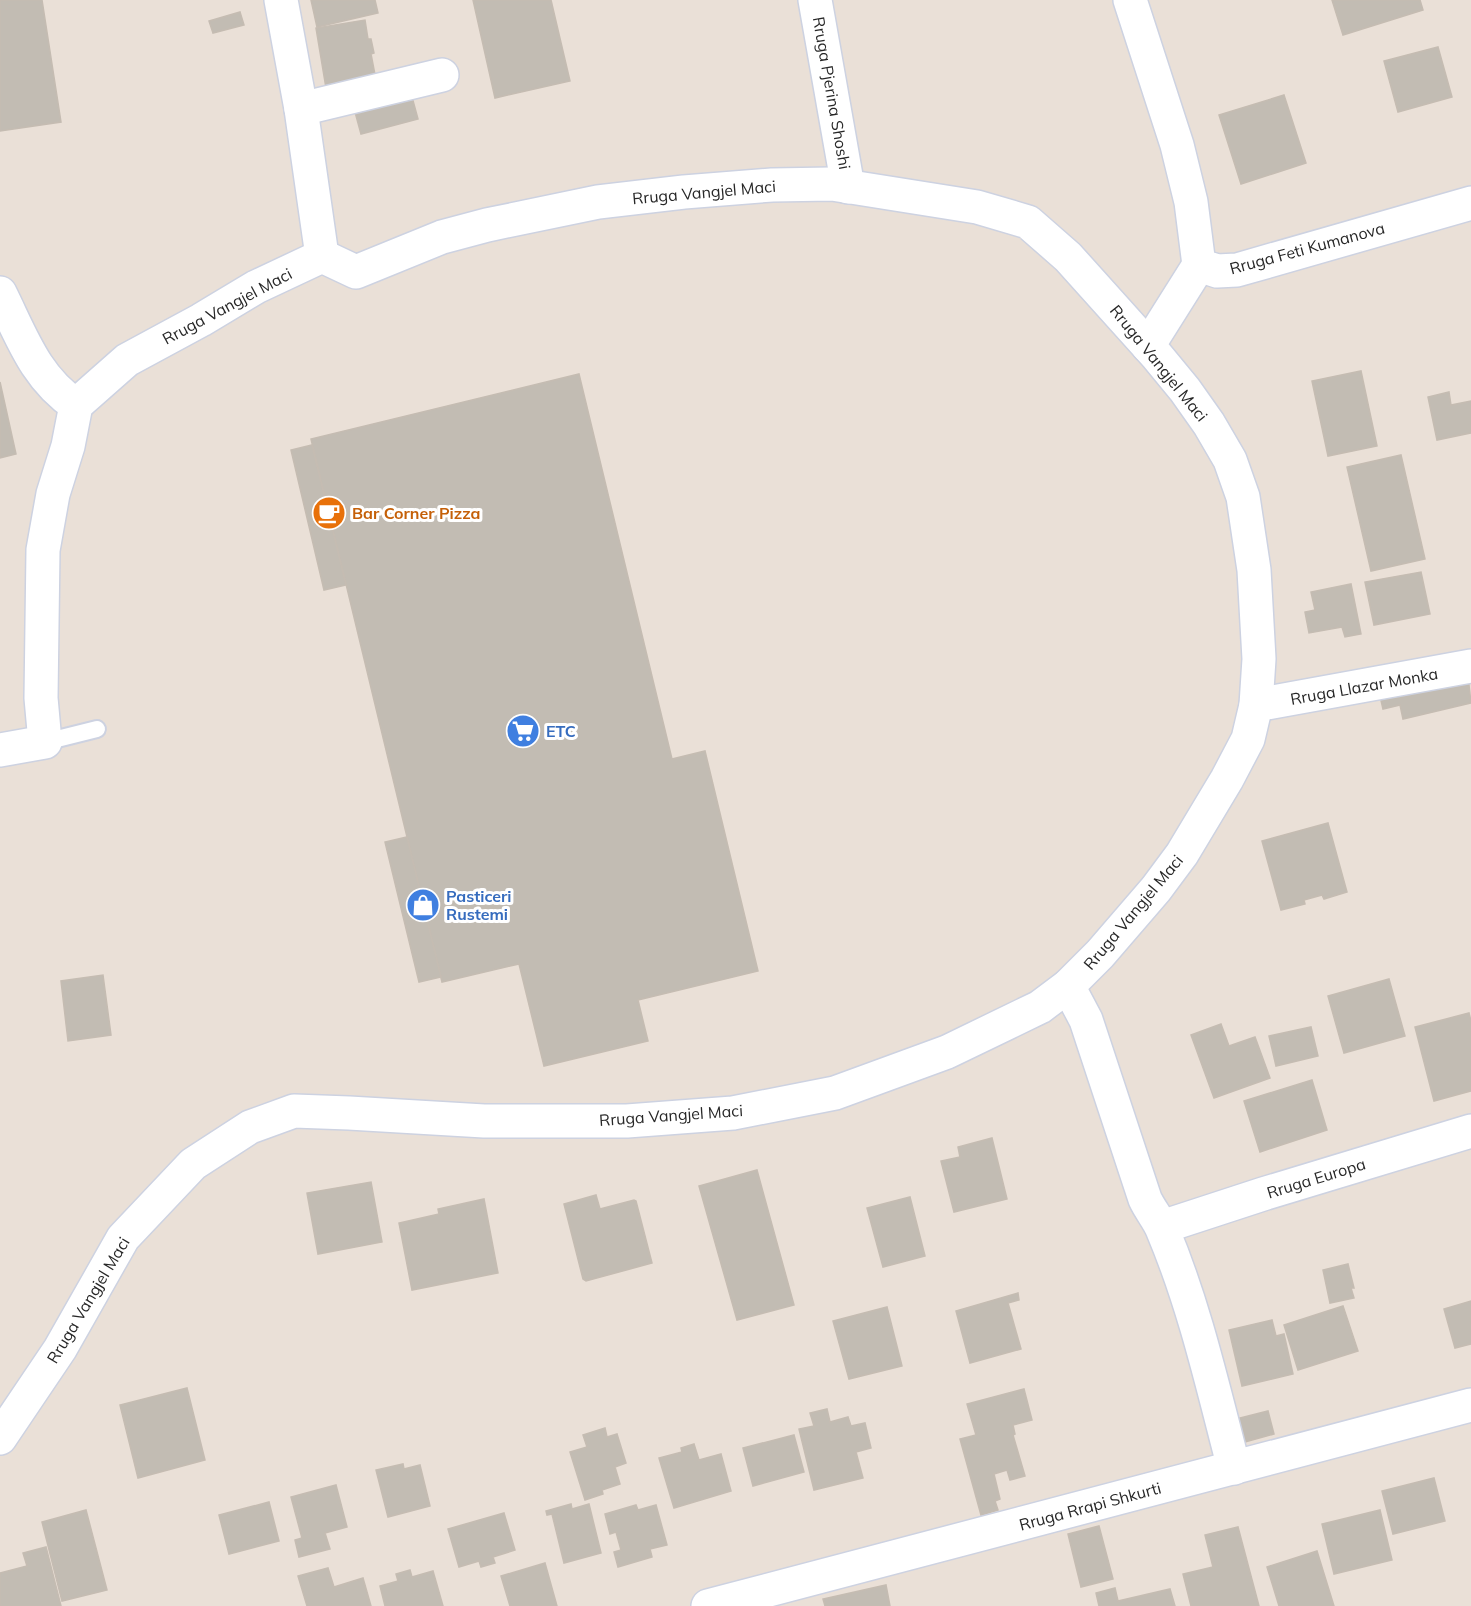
<svg xmlns="http://www.w3.org/2000/svg" width="1471" height="1606" font-family="Mulish,sans-serif">
	<style>
		.building { fill: #c2bcb3; stroke: #c5bcb2; stroke-width: 1.5 }
		.lines { fill: none; stroke-linecap: round; stroke-linejoin: round }
		.service-casing { stroke: #cdd2e1; stroke-width: 20 }
		.minor-casing { stroke: #cdd2e1; stroke-width: 36 }
		.service { stroke: #fff; stroke-width: 16 }
		.minor { stroke: #fff; stroke-width: 33 }
		.labels { text-anchor: middle; stroke-width: 6; stroke-linejoin: round; paint-order: stroke }
		.street-label { font-size: 16px; fill: #272727; stroke: #fff }
		.food-label { font-size: 16px; font-weight: bold; fill: #c56008; stroke: #fff; text-anchor: start }
		.shop-label { font-size: 16px; font-weight: bold; fill: #366cbe; stroke: #fff; text-anchor: start }
	</style>
	<rect width="100%" height="100%" fill="#eae0d7"/>
	<g class="building">
		<polygon points="0,0 42,0 61,122 0,131"/>
		<polygon points="311,0 375,0 378,13 317,27"/>
		<polygon points="473,0 551,0 570,81 495,98"/>
		<polygon points="1332,0 1420,0 1423,10 1343,35"/>
		<polygon points="240,12 244,25 213,33 209,21"/>
		<polygon points="365,20 368,39 371,39 374,53 371,54 376,80 326,88 316,28"/>
		<polygon points="1438,47 1452,97 1398,112 1384,61"/>
		<polygon points="1284,95 1306,163 1241,184 1219,115"/>
		<polygon points="412,97 418,119 361,134 355,112"/>
		<polygon points="1361,371 1377,446 1328,456 1312,381"/>
		<polygon points="579,374 672,759 705,751 758,971 638,1000 648,1041 544,1066 519,964 442,982 311,439"/>
		<polygon points="0,382 16,454 0,458"/>
		<polygon points="1449,392 1451,405 1471,401 1471,433 1437,440 1428,397"/>
		<polygon points="312,445 346,585 324,590 291,450"/>
		<polygon points="1401,455 1425,559 1371,571 1347,467"/>
		<polygon points="1421,572 1430,614 1374,625 1365,582"/>
		<polygon points="1351,584 1361,634 1345,637 1342,627 1309,633 1305,612 1315,610 1311,592"/>
		<polygon points="1468,676 1471,703 1403,719 1400,705 1383,709 1380,696"/>
		<polygon points="1328,823 1347,892 1324,899 1322,895 1304,900 1305,904 1281,910 1262,841"/>
		<polygon points="407,837 441,977 419,982 385,842"/>
		<polygon points="103,975 111,1035 68,1041 61,981"/>
		<polygon points="1389,979 1405,1036 1344,1053 1328,996"/>
		<polygon points="1469,1013 1471,1021 1471,1091 1434,1101 1415,1027"/>
		<polygon points="1221,1024 1229,1046 1255,1037 1270,1078 1214,1098 1191,1035"/>
		<polygon points="1311,1027 1318,1056 1276,1066 1269,1036"/>
		<polygon points="1312,1080 1327,1130 1260,1152 1244,1101"/>
		<polygon points="992,1138 1007,1199 954,1212 941,1161 960,1157 958,1147"/>
		<polygon points="757,1170 794,1305 737,1320 699,1186"/>
		<polygon points="371,1182 382,1242 318,1254 307,1193"/>
		<polygon points="596,1195 600,1209 634,1200 636,1201 652,1263 586,1281 583,1279 564,1204"/>
		<polygon points="910,1197 925,1256 883,1267 867,1208"/>
		<polygon points="484,1199 498,1273 412,1290 399,1223 439,1214 438,1209"/>
		<polygon points="1348,1264 1354,1288 1351,1288 1354,1298 1330,1303 1323,1270"/>
		<polygon points="1018,1293 1019,1300 1008,1303 1021,1349 970,1363 956,1311"/>
		<polygon points="1471,1301 1471,1344 1455,1348 1444,1309"/>
		<polygon points="1343,1306 1358,1351 1298,1370 1284,1325"/>
		<polygon points="887,1307 902,1366 849,1379 833,1321"/>
		<polygon points="1272,1320 1276,1336 1284,1334 1293,1374 1242,1386 1229,1330"/>
		<polygon points="187,1388 205,1460 138,1478 120,1405"/>
		<polygon points="1024,1389 1032,1420 1013,1425 1015,1434 1013,1435 1025,1476 1010,1480 1007,1470 994,1474 1000,1499 995,1501 998,1510 981,1515 960,1439 976,1435 967,1404"/>
		<polygon points="827,1409 830,1422 848,1417 851,1426 865,1423 871,1448 856,1452 863,1478 814,1490 799,1429 814,1426 810,1413"/>
		<polygon points="1268,1411 1274,1434 1234,1445 1228,1421"/>
		<polygon points="605,1428 607,1437 617,1434 626,1463 615,1467 620,1484 602,1490 603,1494 585,1500 570,1452 587,1447 583,1435"/>
		<polygon points="794,1435 804,1472 753,1486 743,1448"/>
		<polygon points="694,1444 699,1460 721,1454 731,1491 674,1508 659,1458 682,1452 681,1448"/>
		<polygon points="403,1464 404,1469 420,1465 430,1506 388,1517 376,1470"/>
		<polygon points="1434,1478 1445,1521 1393,1534 1382,1491"/>
		<polygon points="336,1485 347,1527 325,1533 330,1549 299,1557 295,1540 302,1538 291,1497"/>
		<polygon points="269,1502 279,1541 229,1554 219,1515"/>
		<polygon points="571,1504 572,1509 589,1504 601,1553 564,1563 552,1514 547,1515 546,1511"/>
		<polygon points="636,1505 638,1510 656,1505 667,1545 650,1549 652,1557 618,1567 614,1552 621,1550 616,1532 610,1534 605,1514"/>
		<polygon points="86,1510 107,1590 62,1601 42,1522"/>
		<polygon points="1380,1510 1392,1560 1334,1574 1322,1524"/>
		<polygon points="504,1513 515,1550 493,1557 495,1563 481,1567 479,1561 459,1567 448,1529"/>
		<polygon points="1099,1526 1113,1579 1081,1587 1068,1534"/>
		<polygon points="1238,1527 1259,1606 1191,1606 1183,1574 1213,1567 1205,1535"/>
		<polygon points="46,1547 61,1606 0,1606 0,1573 27,1566 23,1553"/>
		<polygon points="1317,1551 1334,1606 1279,1606 1267,1567"/>
		<polygon points="545,1563 557,1606 510,1606 501,1576"/>
		<polygon points="328,1568 334,1587 363,1578 371,1606 307,1606 298,1576"/>
		<polygon points="410,1570 412,1577 433,1571 443,1606 385,1606 380,1586 398,1581 396,1574"/>
		<polygon points="886,1585 890,1606 825,1606 823,1599"/>
		<polygon points="1115,1588 1118,1601 1170,1589 1175,1606 1099,1606 1096,1593"/>
	</g>
	<g class="lines">
		<defs>
			<polyline id="service" points="45,742 97,729"/>
			<g id="minor">
				<polyline points="281,0 301,109 322,256"/>
				<polyline points="815,0 848,187"/>
				<polyline points="1130,0 1177,145 1191,202 1199,265 1217,271 1237,270 1471,203"/>
				<polyline points="301,109 442,75"/>
				<path d="M 0,293 C 21,335 35,378 76,405"/>
				<polyline points="1148,346 1199,265"/>
				<polyline points="1256,705 1471,666"/>
				<polyline points="0,750 45,742 41,698 43,550 53,494 68,446 76,405 127,360 201,320 256,287 322,256 356,272 442,237 487,225 598,202 684,192 772,185 832,184 977,207 1028,222 1068,257 1157,356 1185,390 1209,424 1230,460 1243,497 1254,570 1259,659 1256,705 1248,739 1227,779 1182,854 1156,889 1100,954 1068,986 1040,1007 947,1052 835,1093 733,1113 627,1121 484,1121 349,1113 294,1111 250,1127 193,1164 123,1238 60,1349 0,1438"/>
				<path d="M 1068,986 L 1086,1020 L 1145,1199 C 1150,1210 1159,1220 1163,1231 C 1195,1307 1213,1388 1234,1468"/>
				<polyline points="1162,1227 1263,1194 1471,1131"/>
				<polyline points="708,1606 1471,1405"/>
			</g>
		</defs>
		<use href="#service" class="service-casing"/>
		<use href="#minor" class="minor-casing"/>
		<use href="#service" class="service"/>
		<use href="#minor" class="minor"/>
	</g>
	<defs>
		<symbol id="cafe-disc" viewBox="-11 -11 22 22"><circle r="9.5" fill="#e8710a" stroke="#fff"/><path d="M-5.5-4.5H6V0H3Q3 3.5 0 3.5H-2.5Q-5.5 3.5-5.5 0ZM3-3.2v2h1.7v-2ZM-6 4.5H4V6H-6Z" fill="#fff"/></symbol>
		<symbol id="supermarket-disc" viewBox="-11 -11 22 22"><circle r="9.5" fill="#3f7fe0" stroke="#fff"/><path d="M-6-5.5h2.5l.6 2H6L4.5 2H-2.5L-4.4-4H-6ZM-1.5 3.2a1.3 1.3 0 1 0 .1 0ZM3 3.2a1.3 1.3 0 1 0 .1 0Z" fill="#fff"/></symbol>
		<symbol id="shop-disc" viewBox="-11 -11 22 22"><circle r="9.5" fill="#3f7fe0" stroke="#fff"/><path d="M-5-2.5h2.3a2.7 3.5 0 0 1 5.4 0H5L5.5 6h-11ZM-1.5-2.5h3a1.5 2.3 0 0 0-3 0Z" fill="#fff"/></symbol>
	</defs>
	<g fill-rule="evenodd">
		<use href="#cafe-disc" x="310" y="494" width="38" height="38"/>
		<use href="#supermarket-disc" x="504" y="712" width="38" height="38"/>
		<use href="#shop-disc" x="404" y="886" width="38" height="38"/>
	</g>
	<g class="labels">
		<g class="street-label">
			<text transform="translate(832 93) rotate(80)" y="6">Rruga Pjerina Shoshi</text>
			<text transform="translate(704 192) rotate(-5)" y="6">Rruga Vangjel Maci</text>
			<text transform="translate(1307 248) rotate(-15)" y="6">Rruga Feti Kumanova</text>
			<text transform="translate(227 306) rotate(-28)" y="6">Rruga Vangjel Maci</text>
			<text transform="translate(1159 363) rotate(51)" y="6">Rruga Vangjel Maci</text>
			<text transform="translate(1364 686) rotate(-10)" y="6">Rruga Llazar Monka</text>
			<text transform="translate(1133 912) rotate(-50)" y="6">Rruga Vangjel Maci</text>
			<text transform="translate(671 1115) rotate(-4)" y="6">Rruga Vangjel Maci</text>
			<text transform="translate(1316 1178) rotate(-17)" y="6">Rruga Europa</text>
			<text transform="translate(88 1300) rotate(-59)" y="6">Rruga Vangjel Maci</text>
			<text transform="translate(1090 1506) rotate(-15)" y="6">Rruga Rrapi Shkurti</text>
		</g>
		<g class="food-label">
			<text x="352" y="519">Bar Corner Pizza</text>
		</g>
		<g class="shop-label">
			<text x="546" y="737">ETC</text>
			<text x="446" y="902">Pasticeri<tspan x="446" dy="18">Rustemi</tspan></text>
		</g>
	</g>
</svg>
